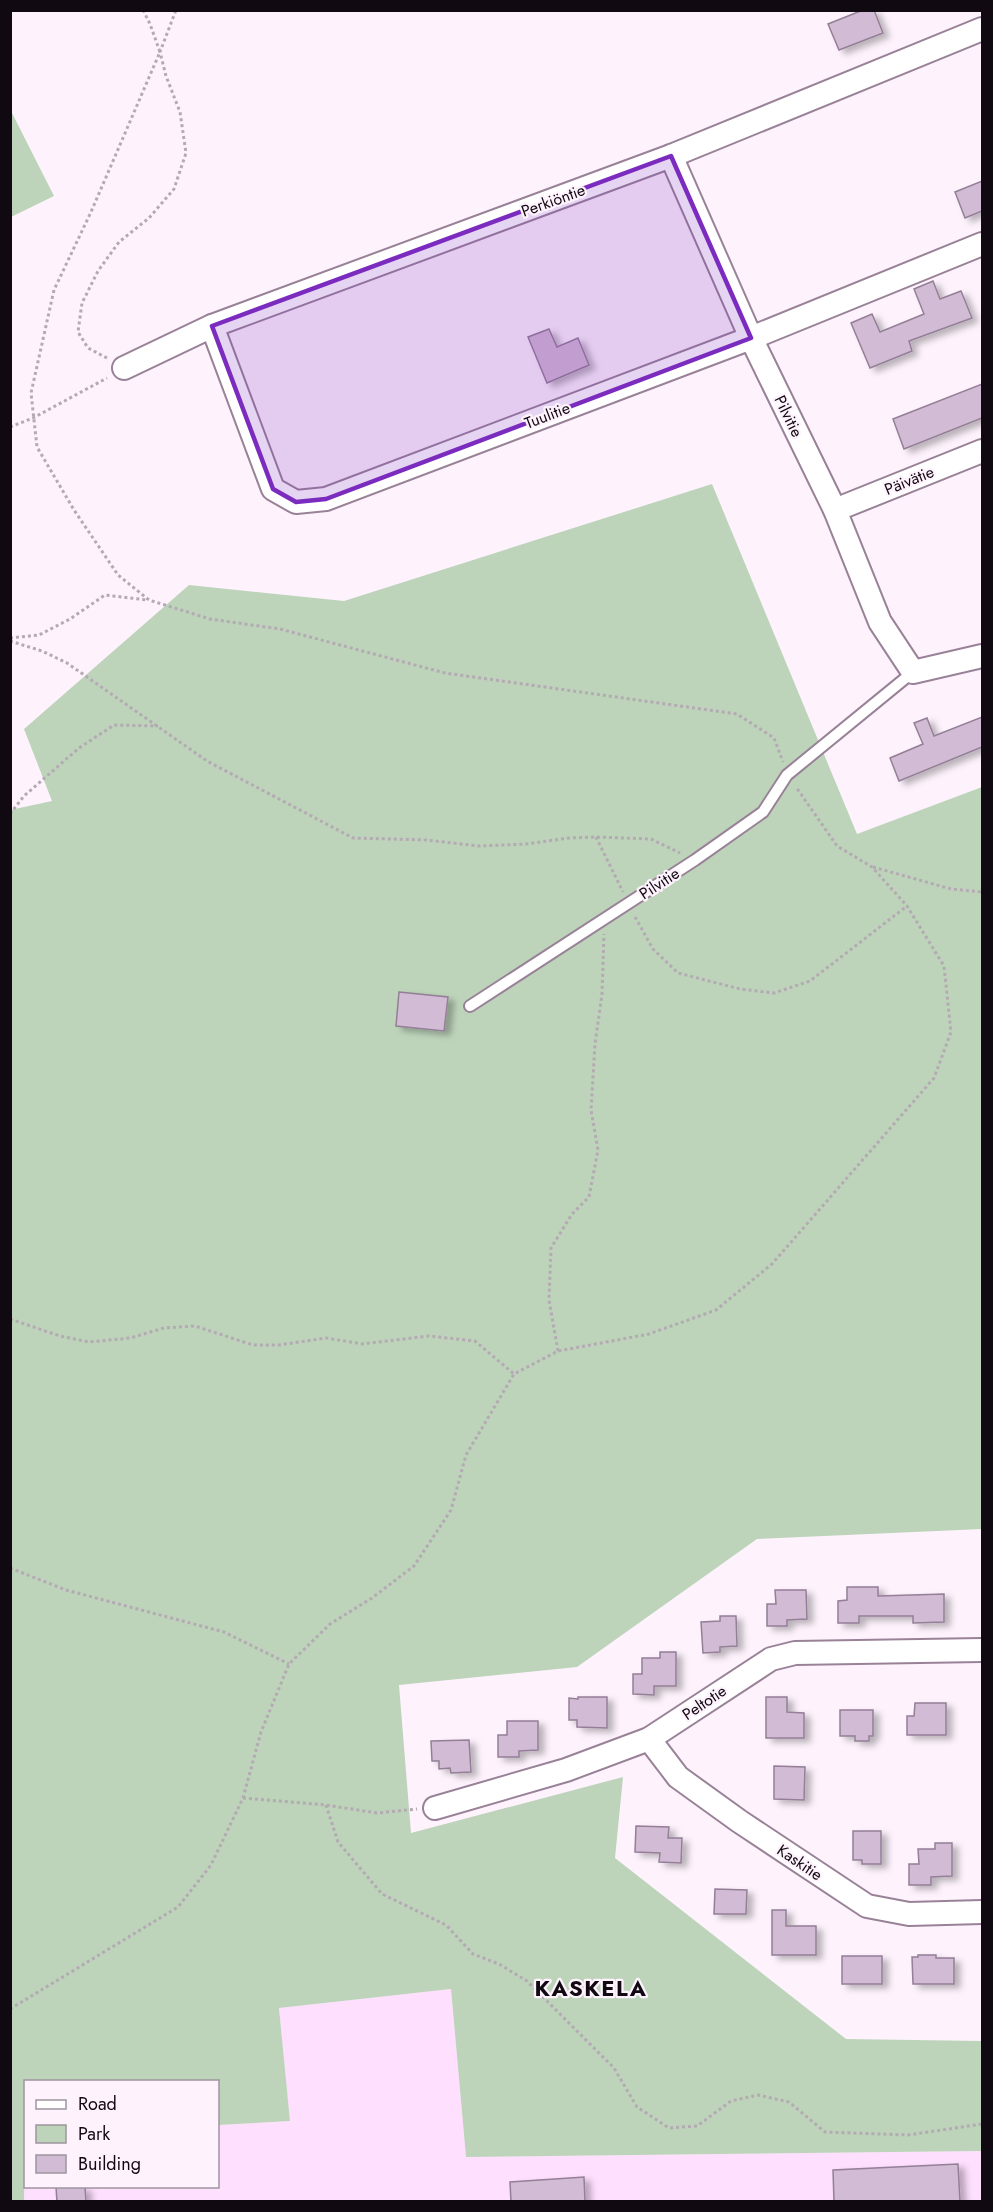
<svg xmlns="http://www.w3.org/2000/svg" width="993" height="2212" font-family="Jost,sans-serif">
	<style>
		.built { fill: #fedffe }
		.green { fill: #bdd4ba }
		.building { fill: #d2bbd4; stroke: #947f97; stroke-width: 1.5; filter: url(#shadow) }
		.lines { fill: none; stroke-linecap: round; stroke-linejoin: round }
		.lane-casing { stroke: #998298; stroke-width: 14 }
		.street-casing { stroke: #998298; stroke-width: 26 }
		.path { stroke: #b4aab3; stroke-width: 3; stroke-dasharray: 3 3; stroke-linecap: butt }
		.lane { stroke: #fff; stroke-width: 10 }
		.street { stroke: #fff; stroke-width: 22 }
		.marked { fill: #7b2cbf; fill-opacity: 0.2; stroke: #7b2cbf; stroke-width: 4.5; stroke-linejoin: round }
		.labels { text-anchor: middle; stroke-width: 4.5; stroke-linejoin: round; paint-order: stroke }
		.street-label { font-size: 16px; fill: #110911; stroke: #fef3fd }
		.district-label { font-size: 22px; font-weight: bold; letter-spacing: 1.5px; fill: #110911; stroke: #fef3fd }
	</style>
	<defs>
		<filter id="shadow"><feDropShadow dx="6" dy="4" stdDeviation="3" flood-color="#0004"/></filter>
	</defs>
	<rect width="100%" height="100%" fill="#fef3fd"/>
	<polygon class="built" points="451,1989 466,2157 982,2151 982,2201 24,2202 25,2135 26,2186 218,2186 218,2125 290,2121 279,2008"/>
	<g class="green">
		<polygon points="11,111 54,196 11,217 10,217"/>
		<polygon points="712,484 857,834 982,787 982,1529 757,1539 577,1667 399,1685 411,1833 623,1777 615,1858 846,2039 982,2041 982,2151 466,2157 451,1989 279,2008 290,2121 218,2125 218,2082 26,2082 24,2201 11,2201 10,810 52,801 24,729 189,585 344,601"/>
	</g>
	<g class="building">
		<polygon points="863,10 874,10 883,33 839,50 828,24"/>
		<polygon points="982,181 982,211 965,218 955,192"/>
		<polygon points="933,281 940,299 961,291 972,318 909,341 912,351 870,368 851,323 872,314 880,332 924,314 914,289"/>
		<polygon points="549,329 557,347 578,338 589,365 547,383 528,337"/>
		<polygon points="982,384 982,418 904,449 893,419"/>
		<polygon points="982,717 982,747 899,781 890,758 923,744 914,723 927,718 934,736"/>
		<polygon points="399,992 448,997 444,1031 396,1026"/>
		<polygon points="847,1587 878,1587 878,1596 944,1594 944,1622 913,1623 913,1616 859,1616 859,1623 838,1623 838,1601 847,1600"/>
		<polygon points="775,1590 806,1590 807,1619 787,1620 787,1626 767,1626 767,1604 776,1604"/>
		<polygon points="720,1616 736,1616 737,1646 720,1647 720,1652 703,1653 701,1622 720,1621"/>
		<polygon points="660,1652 676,1652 676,1686 654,1686 654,1695 633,1694 633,1674 642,1674 642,1658 660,1658"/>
		<polygon points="578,1697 607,1697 607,1728 577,1727 577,1720 569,1720 569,1698 578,1699"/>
		<polygon points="766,1697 787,1697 787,1712 804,1713 804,1738 766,1738"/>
		<polygon points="915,1703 946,1703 946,1735 907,1735 907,1716 914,1716"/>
		<polygon points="840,1710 873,1710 873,1736 869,1736 869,1741 855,1741 855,1736 840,1736"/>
		<polygon points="507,1721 538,1721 538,1750 519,1751 519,1757 498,1757 498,1735 507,1735"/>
		<polygon points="469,1740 471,1772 451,1773 450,1768 439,1769 439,1761 432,1761 431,1741"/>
		<polygon points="774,1766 805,1767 804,1800 774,1799"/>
		<polygon points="636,1826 669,1827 668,1838 682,1838 681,1863 659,1862 660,1853 635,1852"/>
		<polygon points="853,1831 881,1831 881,1864 862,1864 862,1860 853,1860"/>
		<polygon points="935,1843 952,1843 952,1876 931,1877 931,1885 909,1885 909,1864 919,1864 918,1849 935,1849"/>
		<polygon points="715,1889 747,1890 746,1914 714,1914"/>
		<polygon points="772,1910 786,1910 786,1926 816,1926 816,1955 772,1955"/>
		<polygon points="918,1955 936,1955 936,1958 954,1958 954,1984 913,1984 912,1957 918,1957"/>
		<rect x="842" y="1956" width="40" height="28"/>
		<polygon points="958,2164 960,2202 834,2202 833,2170"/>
		<polygon points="584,2177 585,2202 511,2202 510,2182"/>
		<polygon points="56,2187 85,2187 86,2202 57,2202"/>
	</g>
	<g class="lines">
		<defs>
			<polyline id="lane" points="470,1006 695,860 763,812 787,775 913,672"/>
			<g id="street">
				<polyline points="671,156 751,338 835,510 880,622 913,672 982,656"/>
				<polyline points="212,326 273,489 296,502 326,499 751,338 982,244"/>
				<polyline points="124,368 212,326 671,156 982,29"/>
				<polyline points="835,510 982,451"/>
				<polyline points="649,1739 678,1777 739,1821 867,1906 909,1914 982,1912"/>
				<polyline points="435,1808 566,1770 649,1739 771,1659 795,1653 982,1650"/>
			</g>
		</defs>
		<use href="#lane" class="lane-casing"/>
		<use href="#street" class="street-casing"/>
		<g class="path">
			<polyline points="143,10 150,24 160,52 91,212 54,290 31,393 37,447 74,510 118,575 149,600 210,619 280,629 445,673 737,714 774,738 783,762"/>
			<polyline points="107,358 88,348 78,332 82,303 98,271 119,242 149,218 174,189 186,153 180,112 166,76 160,52 176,10"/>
			<polyline points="10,427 33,418 107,378"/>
			<polyline points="10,638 39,635 70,619 105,595 147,600"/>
			<polyline points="10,641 42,651 67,663 207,761 353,838 426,840 479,846 526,844 569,838 596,837 651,839 680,853"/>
			<polyline points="10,814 24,796 79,748 114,725 158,726"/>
			<polyline points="596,837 623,892"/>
			<polyline points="873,867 951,889 982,892"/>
			<polyline points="635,917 653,949 678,973 740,989 774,993 810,981 907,906"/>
			<polyline points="10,1319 60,1336 89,1342 130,1338 164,1328 195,1326 253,1345 279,1345 326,1338 362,1344 429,1336 475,1341 514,1374"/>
			<polyline points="558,1351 549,1300 551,1248 572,1214 589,1197 598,1150 591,1110 595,1044 602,994 604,934"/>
			<polyline points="10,1568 66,1590 224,1632 289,1664"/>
			<polyline points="243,1798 326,1805 377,1813 417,1809"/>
			<polyline points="326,1805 338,1842 382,1894 446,1925 473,1954 499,1964 527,1981 614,2068 637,2107 669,2128 697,2126 731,2101 758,2095 789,2102 825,2132 908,2135 982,2124"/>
			<polyline points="10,2009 178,1907 211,1865 243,1798 261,1732 289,1664 330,1624 372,1598 414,1566 451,1510 466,1455 514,1374 558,1351 649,1334 716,1310 772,1264 934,1078 951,1032 944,966 907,906 872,867 837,846 796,787"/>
		</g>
		<use href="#lane" class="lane"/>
		<use href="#street" class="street"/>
	</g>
	<path class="marked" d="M 671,156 L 751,338 L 326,499 L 296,502 L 273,489 L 212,326 Z"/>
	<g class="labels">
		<g class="street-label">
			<text transform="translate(553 200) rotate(-20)" y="6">Perkiöntie</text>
			<text transform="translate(547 415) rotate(-21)" y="6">Tuulitie</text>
			<text transform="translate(789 416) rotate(64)" y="6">Pilvitie</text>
			<text transform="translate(909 480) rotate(-22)" y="6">Päivätie</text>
			<text transform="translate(659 883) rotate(-33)" y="6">Pilvitie</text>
			<text transform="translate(704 1702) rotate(-34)" y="6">Peltotie</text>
			<text transform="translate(800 1862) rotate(34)" y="6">Kaskitie</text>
		</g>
		<g class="district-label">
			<text x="591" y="1996">KASKELA</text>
		</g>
	</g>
	<rect width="993" height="2212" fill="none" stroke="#110911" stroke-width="24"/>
	<rect x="24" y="2080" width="195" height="108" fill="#fef3fd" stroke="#9f959f" stroke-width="1.5"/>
	<rect x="36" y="2100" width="30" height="9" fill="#ffffff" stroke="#9f959f" stroke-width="1.5"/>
	<text x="78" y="2110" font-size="18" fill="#110911">Road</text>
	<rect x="36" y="2125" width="30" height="18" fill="#bdd4ba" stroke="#9f959f" stroke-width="1.5"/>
	<text x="78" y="2140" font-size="18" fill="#110911">Park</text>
	<rect x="36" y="2155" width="30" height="18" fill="#d2bbd4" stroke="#9f959f" stroke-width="1.5"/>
	<text x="78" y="2170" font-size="18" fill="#110911">Building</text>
</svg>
